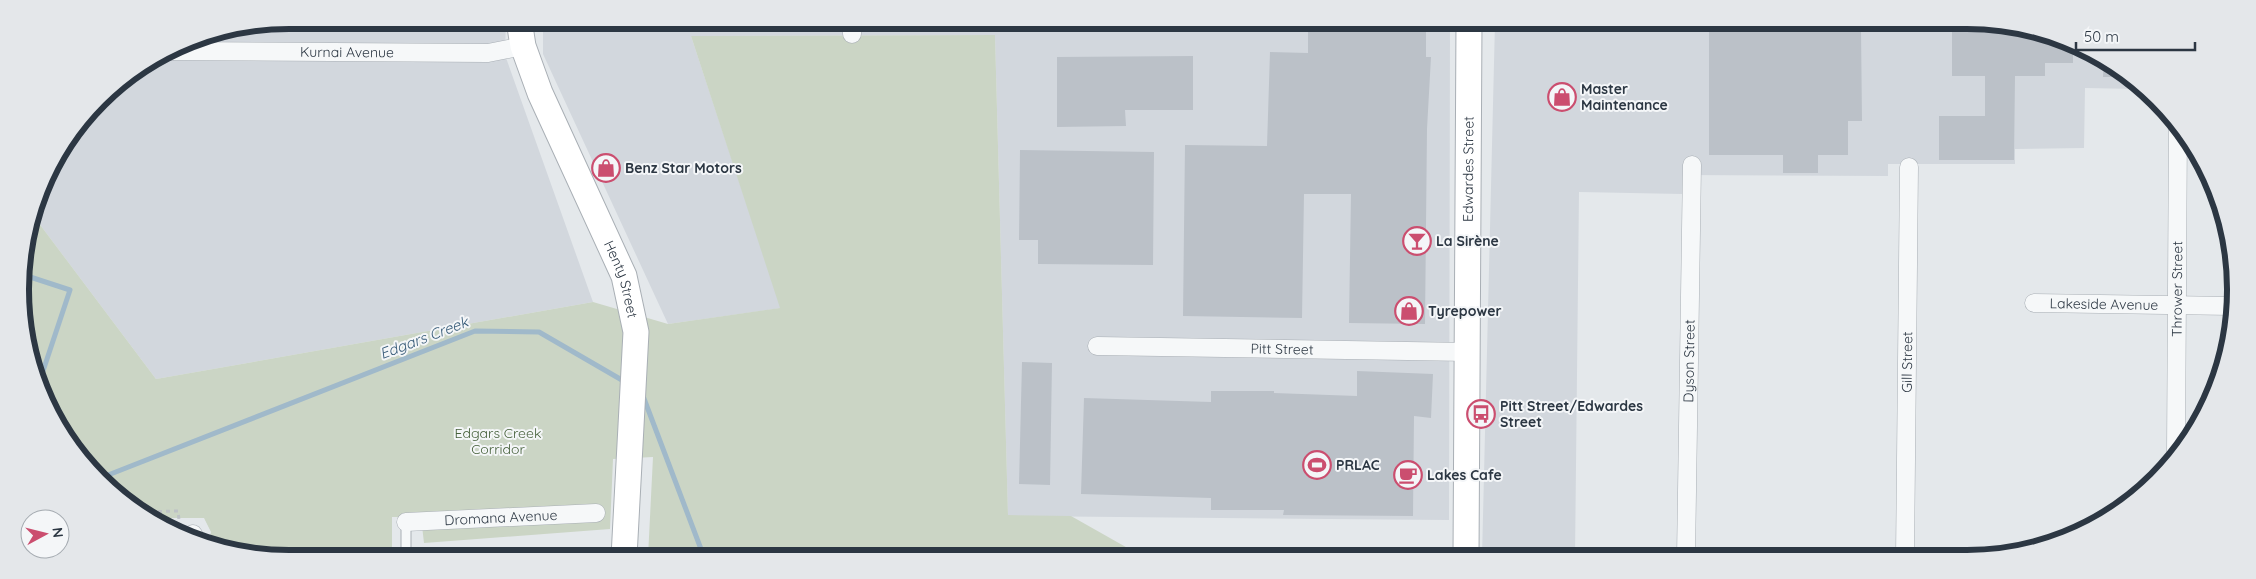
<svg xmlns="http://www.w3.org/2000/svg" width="2256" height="579" font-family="Quicksand,sans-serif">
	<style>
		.built { fill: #d2d7dd }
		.green { fill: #cbd5c5 }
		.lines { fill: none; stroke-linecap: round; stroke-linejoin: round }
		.stream { stroke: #a0b9ca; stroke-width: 5 }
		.building { fill: #bbc1c8 }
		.lane-casing { stroke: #a9afb5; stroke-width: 11 }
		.street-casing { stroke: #a9afb5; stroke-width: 19 }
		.secondary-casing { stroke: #a9afb5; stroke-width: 27 }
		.path { stroke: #bdc2c6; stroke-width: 3; stroke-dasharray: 4 4; stroke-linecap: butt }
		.lane { stroke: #f6f8f9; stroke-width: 9 }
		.street { stroke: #f6f8f9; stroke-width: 18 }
		.secondary { stroke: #fff; stroke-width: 25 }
		.labels { text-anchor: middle; stroke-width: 4; stroke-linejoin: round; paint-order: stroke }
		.street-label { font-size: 14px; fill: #2c3743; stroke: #f4f6f8 }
		.poi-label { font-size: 14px; font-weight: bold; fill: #2c3743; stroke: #f4f6f8; text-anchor: start }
		.park-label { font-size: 14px; fill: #445f39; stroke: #f4f6f8 }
		.water-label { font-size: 15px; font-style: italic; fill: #365a77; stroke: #f4f6f8 }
		.rim { fill: none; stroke: #2c3743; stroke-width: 6 }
	</style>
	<rect width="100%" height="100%" fill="#e4e8eb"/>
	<g class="built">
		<polygon points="290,20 506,20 505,55 593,302 156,379 35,218 48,171 112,87 187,40"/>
		<polygon points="543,20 1450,22 1449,520 1008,516 995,35 691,36 781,308 668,324 543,54"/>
		<polygon points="1495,22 2002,22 2101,56 2138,89 2085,88 2084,148 2015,149 2015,164 1888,164 1888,176 1683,175 1682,194 1579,192 1575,557 1482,557"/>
	</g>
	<polygon class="green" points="995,35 1008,515 1071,516 1140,555 1139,557 648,557 653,457 613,459 610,529 424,543 421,517 392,517 392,557 254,557 209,541 211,532 204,518 150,518 76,454 29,360 21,272 35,218 156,379 593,302 668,324 780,308 691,36"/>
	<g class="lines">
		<g class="stream">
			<polyline points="21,274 70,290 40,380"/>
			<polyline points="643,396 704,557"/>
			<polyline points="103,477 475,331 539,332 627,383"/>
		</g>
	</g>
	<g class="building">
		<polygon points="1308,21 1426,22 1426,57 1431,57 1427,129 1425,324 1349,323 1351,194 1304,194 1302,318 1183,316 1185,145 1267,146 1270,52 1308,53"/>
		<polygon points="1709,22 1848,22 1848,30 1861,30 1862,121 1848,121 1848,155 1818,155 1818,173 1783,173 1783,155 1709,155"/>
		<polygon points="1952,22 2002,22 2073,47 2073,63 2045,63 2045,76 2015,76 2014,160 1939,160 1939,116 1985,116 1985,76 1952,76"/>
		<polygon points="1193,56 1193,110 1125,110 1126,126 1057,127 1057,57"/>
		<polygon points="2104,58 2113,66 2126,77 2103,77"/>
		<polygon points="1020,150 1154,152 1153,265 1038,264 1038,240 1019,240"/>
		<polygon points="1022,362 1052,363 1050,485 1019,484"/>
		<polygon points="1357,371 1433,374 1431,418 1414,416 1413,516 1283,515 1284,510 1211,510 1211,498 1081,494 1084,398 1211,402 1211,391 1274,391 1274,393 1357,396"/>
	</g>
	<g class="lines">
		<defs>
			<polyline id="lane" points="406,522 406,557"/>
			<g id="street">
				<polyline points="852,34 852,21"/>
				<path id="s1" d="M 169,51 L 488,53 L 523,46"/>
				<path id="s2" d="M 2034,303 L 2232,306"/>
				<path id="s3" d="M 1097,346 L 1468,352"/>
				<path id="s4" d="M 2176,454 L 2178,123"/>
				<path id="s5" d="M 406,522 L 596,513"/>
				<polyline points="193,534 194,536"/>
				<path id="s6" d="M 1686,557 L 1692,165"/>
				<path id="s7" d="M 1905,557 L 1909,167"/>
			</g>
			<g id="secondary">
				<path id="s8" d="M 519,20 L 523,46 L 540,93 L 624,276 L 636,332 L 624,557"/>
				<path id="s9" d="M 1466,557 L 1469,22"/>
			</g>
		</defs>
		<use href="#lane" class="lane-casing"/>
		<use href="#street" class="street-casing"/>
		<use href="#secondary" class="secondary-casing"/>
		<polyline class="path" points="142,512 178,511 179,520"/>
		<use href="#lane" class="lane"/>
		<use href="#street" class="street"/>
		<use href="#secondary" class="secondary"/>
	</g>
	<defs>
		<symbol id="shop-ring" viewBox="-11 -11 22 22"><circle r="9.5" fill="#f4f6f8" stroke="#cb4e6f" stroke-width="1.5"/><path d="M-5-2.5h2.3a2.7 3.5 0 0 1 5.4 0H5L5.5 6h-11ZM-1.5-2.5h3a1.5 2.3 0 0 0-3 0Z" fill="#cb4e6f"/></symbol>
		<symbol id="bar-ring" viewBox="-11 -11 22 22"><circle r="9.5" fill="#f4f6f8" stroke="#cb4e6f" stroke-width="1.5"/><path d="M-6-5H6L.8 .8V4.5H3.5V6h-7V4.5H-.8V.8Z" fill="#cb4e6f"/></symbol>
		<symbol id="bus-ring" viewBox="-11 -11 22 22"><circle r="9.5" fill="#f4f6f8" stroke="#cb4e6f" stroke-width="1.5"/><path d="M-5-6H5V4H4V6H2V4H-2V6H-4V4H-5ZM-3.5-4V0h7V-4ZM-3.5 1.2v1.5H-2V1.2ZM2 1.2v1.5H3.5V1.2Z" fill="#cb4e6f"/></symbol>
		<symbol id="stadium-ring" viewBox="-11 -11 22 22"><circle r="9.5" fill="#f4f6f8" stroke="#cb4e6f" stroke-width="1.5"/><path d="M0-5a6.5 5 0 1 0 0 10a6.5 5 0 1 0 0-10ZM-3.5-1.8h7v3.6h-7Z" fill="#cb4e6f"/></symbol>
		<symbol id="cafe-ring" viewBox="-11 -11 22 22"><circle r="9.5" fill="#f4f6f8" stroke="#cb4e6f" stroke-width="1.5"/><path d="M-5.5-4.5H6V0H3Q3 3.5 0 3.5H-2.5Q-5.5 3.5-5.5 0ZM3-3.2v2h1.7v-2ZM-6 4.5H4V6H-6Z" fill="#cb4e6f"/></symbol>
	</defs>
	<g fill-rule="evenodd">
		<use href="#shop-ring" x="1546" y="81" width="32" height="32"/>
		<use href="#shop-ring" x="590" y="152" width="32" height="32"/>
		<use href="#bar-ring" x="1401" y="225" width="32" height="32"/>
		<use href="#shop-ring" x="1393" y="295" width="32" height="32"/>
		<use href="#bus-ring" x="1465" y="398" width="32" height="32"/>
		<use href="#stadium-ring" x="1301" y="449" width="32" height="32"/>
		<use href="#cafe-ring" x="1392" y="459" width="32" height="32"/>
	</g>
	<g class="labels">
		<g class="street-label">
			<text dy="5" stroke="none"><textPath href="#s1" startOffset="178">Kurnai Avenue</textPath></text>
			<text dy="5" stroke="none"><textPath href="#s9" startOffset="388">Edwardes Street</textPath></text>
			<text dy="5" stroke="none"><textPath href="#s8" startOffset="280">Henty Street</textPath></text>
			<text dy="5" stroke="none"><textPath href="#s4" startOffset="165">Thrower Street</textPath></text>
			<text dy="5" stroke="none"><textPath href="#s2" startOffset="70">Lakeside Avenue</textPath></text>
			<text dy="5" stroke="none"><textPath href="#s3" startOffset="185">Pitt Street</textPath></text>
			<text dy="5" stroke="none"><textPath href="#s6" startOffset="196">Dyson Street</textPath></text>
			<text dy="5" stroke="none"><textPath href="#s7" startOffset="195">Gill Street</textPath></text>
			<text dy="5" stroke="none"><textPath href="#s5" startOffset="95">Dromana Avenue</textPath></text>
		</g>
		<g class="poi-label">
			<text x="1581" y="94">Master<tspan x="1581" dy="16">Maintenance</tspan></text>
			<text x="625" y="173">Benz Star Motors</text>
			<text x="1436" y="246">La Sirène</text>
			<text x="1428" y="316">Tyrepower</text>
			<text x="1500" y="411">Pitt Street/Edwardes<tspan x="1500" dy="16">Street</tspan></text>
			<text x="1336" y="470">PRLAC</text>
			<text x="1427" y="480">Lakes Cafe</text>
		</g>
		<g class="park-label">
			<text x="498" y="438">Edgars Creek<tspan x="498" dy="16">Corridor</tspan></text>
		</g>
		<g class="water-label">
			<text transform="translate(424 338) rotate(-21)" y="5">Edgars Creek</text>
		</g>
	</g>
	<path d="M0 0H2256V579H0ZM289 29H1967A260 260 0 0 1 2227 289V290A260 260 0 0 1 1967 550H289A260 260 0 0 1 29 290V289A260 260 0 0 1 289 29Z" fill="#e4e7ea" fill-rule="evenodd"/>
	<path class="rim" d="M289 29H1967A260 260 0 0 1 2227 289V290A260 260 0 0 1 1967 550H289A260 260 0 0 1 29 290V289A260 260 0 0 1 289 29Z"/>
	<g transform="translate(45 534) rotate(83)"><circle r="24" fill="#f4f6f8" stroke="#a4aab0"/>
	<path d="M0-4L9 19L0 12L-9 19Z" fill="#cb4e6f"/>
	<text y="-8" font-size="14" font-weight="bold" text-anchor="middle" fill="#2c3743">N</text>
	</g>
	<path d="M2076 42v8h119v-8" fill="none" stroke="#2c3743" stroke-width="2.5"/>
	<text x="2084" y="42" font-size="15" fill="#2c3743" stroke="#f4f6f8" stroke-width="4" paint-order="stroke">50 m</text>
</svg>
